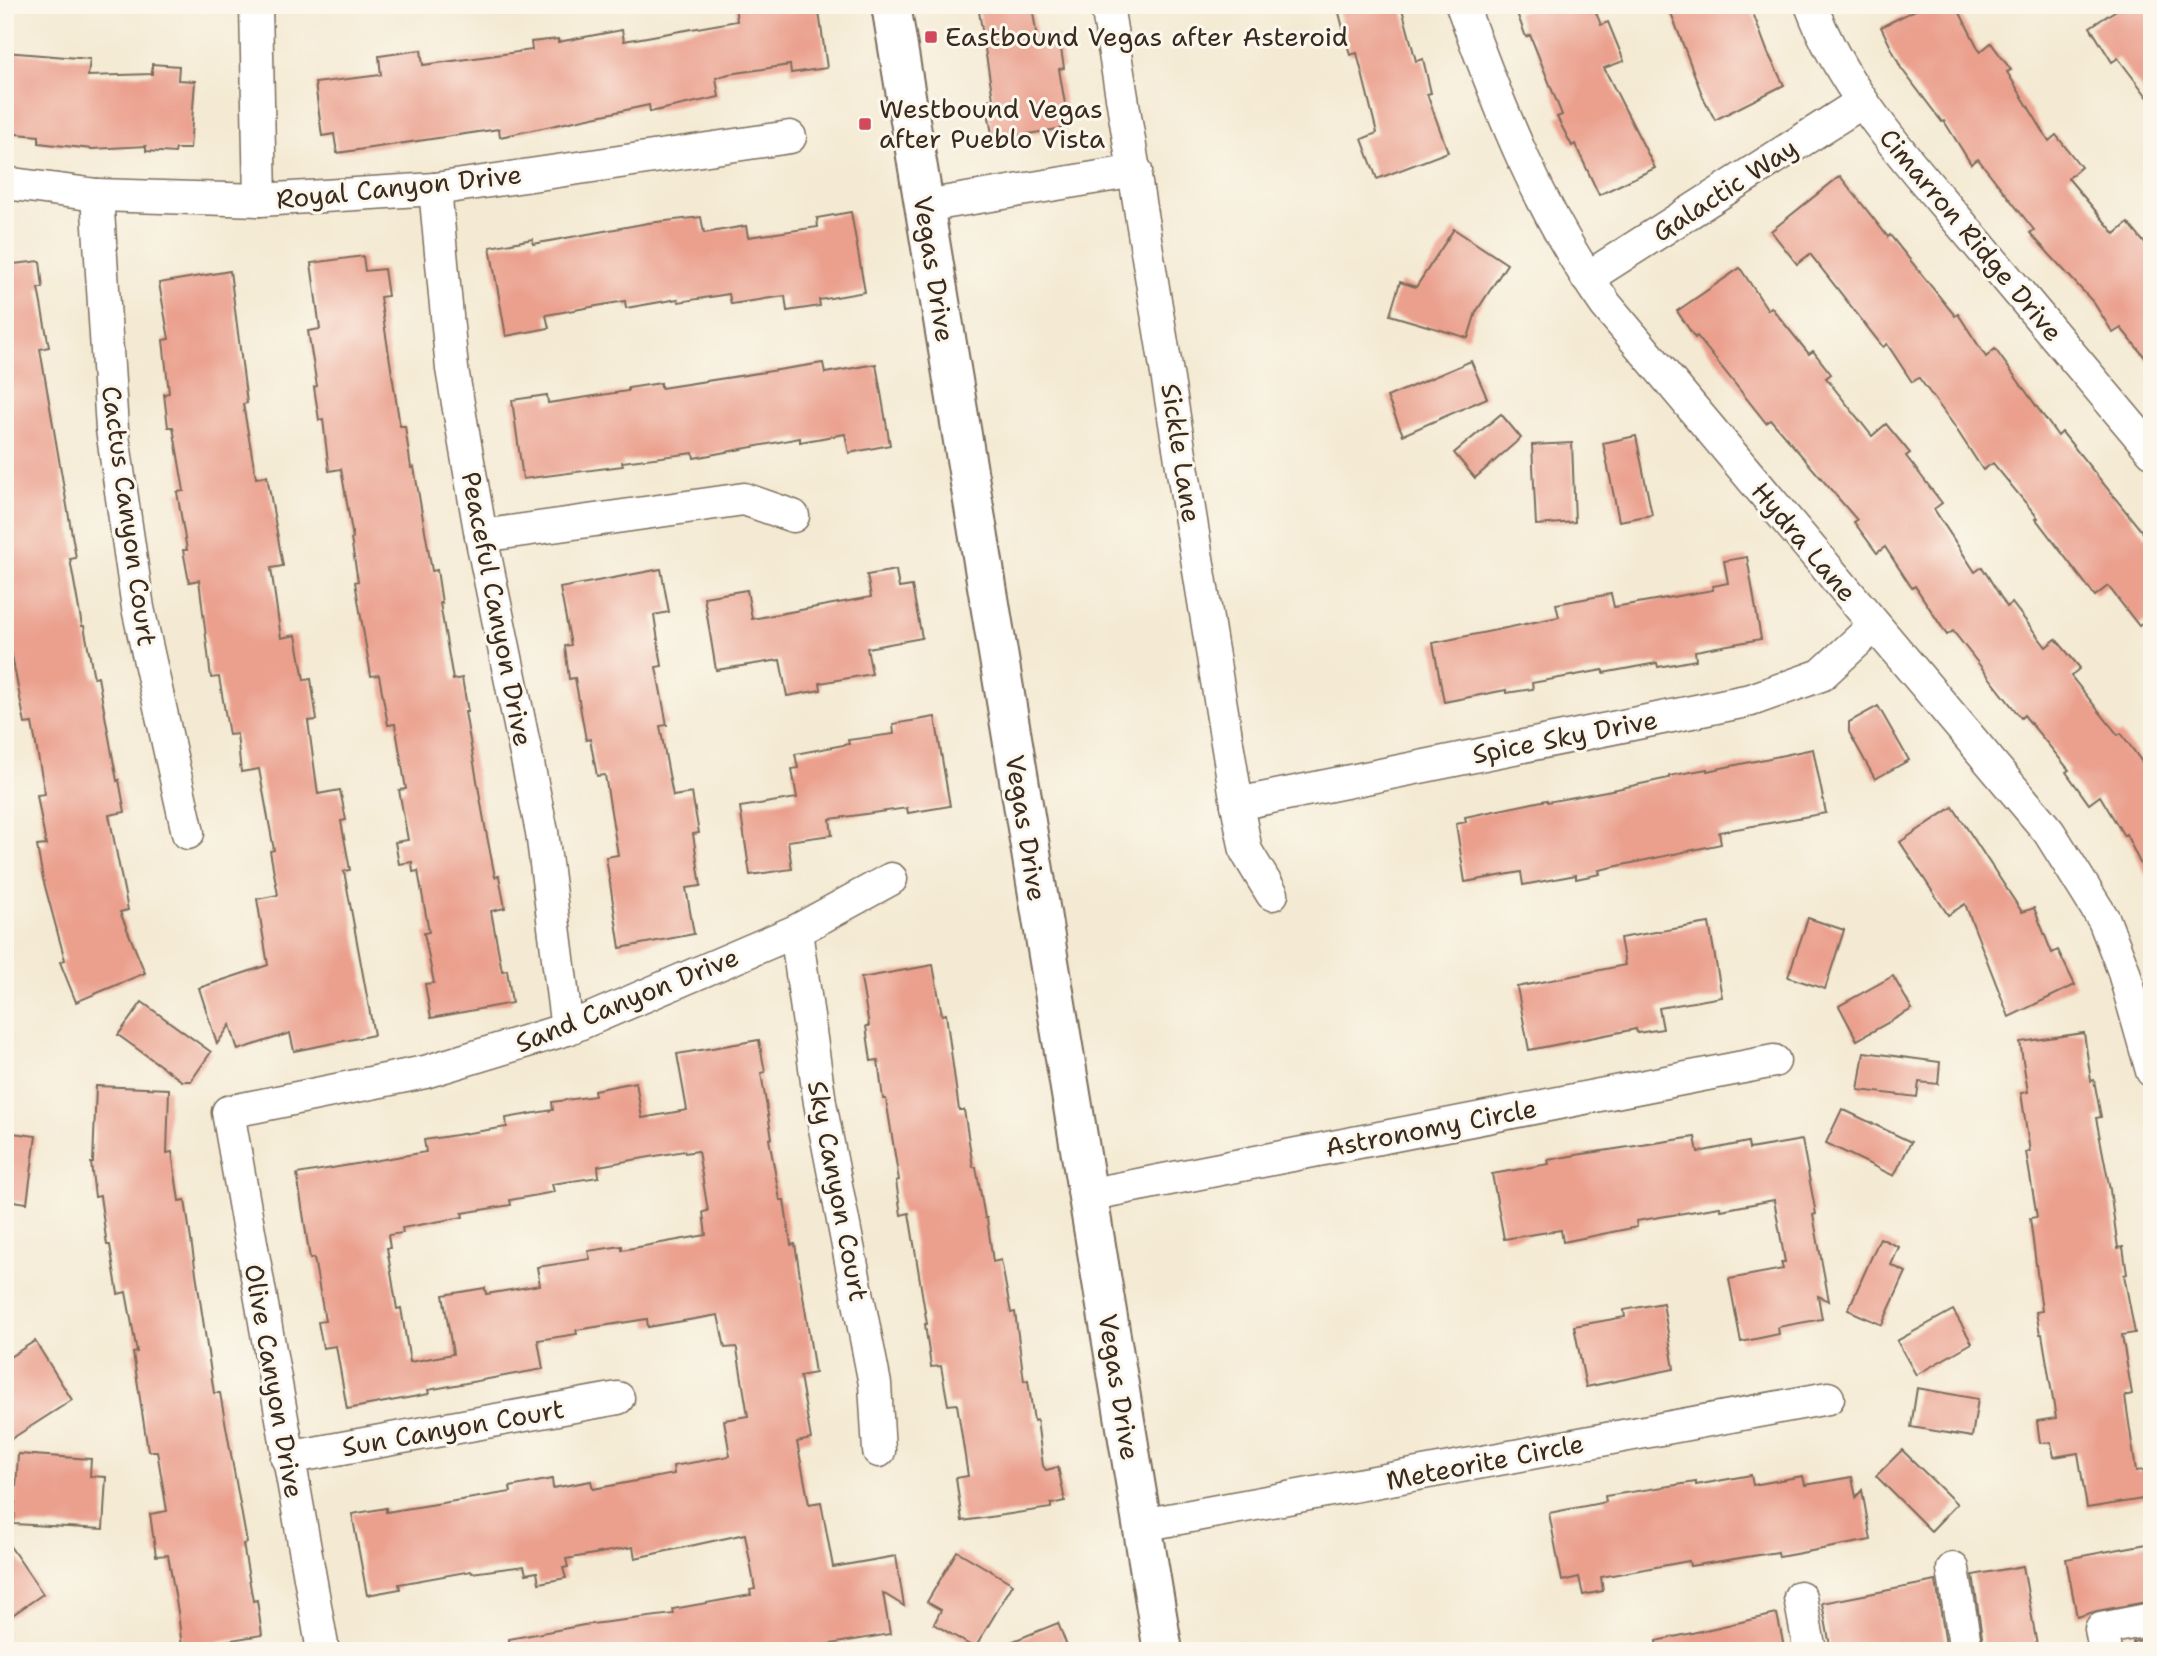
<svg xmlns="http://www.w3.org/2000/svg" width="2157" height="1656" font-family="'Shantell Sans',sans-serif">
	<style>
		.building { fill: #eba08e; fill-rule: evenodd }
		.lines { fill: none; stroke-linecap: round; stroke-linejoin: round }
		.street-casing { stroke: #7c6d5d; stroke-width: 35 }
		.secondary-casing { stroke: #7c6d5d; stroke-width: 42 }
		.street { stroke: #fff; stroke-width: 32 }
		.secondary { stroke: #fff; stroke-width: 38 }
		.poi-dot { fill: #d1495b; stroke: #fbf7ec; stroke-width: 2.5 }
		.labels { text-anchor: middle; stroke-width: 6; stroke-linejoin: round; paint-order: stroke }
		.poi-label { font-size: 26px; fill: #3b2a1e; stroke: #fbf7ec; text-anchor: start }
		.street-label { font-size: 26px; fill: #3b2a1e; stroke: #fbf7ec }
	</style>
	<rect width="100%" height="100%" fill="#fbf7ec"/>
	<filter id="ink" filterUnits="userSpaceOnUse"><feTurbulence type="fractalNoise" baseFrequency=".0143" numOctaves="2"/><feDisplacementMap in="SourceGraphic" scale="14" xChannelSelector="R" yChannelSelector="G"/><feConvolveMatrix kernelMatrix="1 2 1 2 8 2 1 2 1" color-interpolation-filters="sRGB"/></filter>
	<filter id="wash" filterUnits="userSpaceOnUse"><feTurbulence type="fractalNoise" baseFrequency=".00686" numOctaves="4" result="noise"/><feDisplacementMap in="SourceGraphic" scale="28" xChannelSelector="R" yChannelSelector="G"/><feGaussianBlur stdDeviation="1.57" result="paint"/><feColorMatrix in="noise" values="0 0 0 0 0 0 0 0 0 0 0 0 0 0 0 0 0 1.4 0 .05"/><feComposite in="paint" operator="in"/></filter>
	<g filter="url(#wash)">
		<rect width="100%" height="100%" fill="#f4ead3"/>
		<g id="blocks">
			<g class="building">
				<polygon points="735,5 818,5 827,68 791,73 790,65 729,74 716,78 719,97 650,112 649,105 500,137 499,129 337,153 334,134 322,136 315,83 381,75 379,56 421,50 423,65 532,50 531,42 558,39 558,42 622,30 624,41 737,21"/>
				<polygon points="978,5 1032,5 1037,39 1059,36 1064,68 1059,69 1069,127 993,140 986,100 993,99"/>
				<polygon points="1337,5 1401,5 1416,61 1423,59 1431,93 1427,94 1448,152 1377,179 1362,139 1377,133 1357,53 1350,55"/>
				<polygon points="1538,5 1593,5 1601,25 1608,22 1624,61 1604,68 1655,168 1599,195 1575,144 1572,146 1557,117 1562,115 1530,35 1526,37 1517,13"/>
				<polygon points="1668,5 1750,5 1768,53 1784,85 1715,120 1703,97"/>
				<polygon points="1925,5 1956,5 1980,52 1991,43 2011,70 2007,72 2049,141 2056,135 2081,167 2068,178 2115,234 2128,223 2152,252 2152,366 2121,328 2113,333 2094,303 2030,233 2034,230 1978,159 1971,164 1944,121 1942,122 1901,68 1881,27"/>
				<polygon points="2124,5 2152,5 2152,103 2118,58 2112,62 2090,27"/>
				<polygon points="5,52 90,59 88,76 152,74 152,64 179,66 178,80 195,81 190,149 176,149 175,153 146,151 146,146 92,149 39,143 39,136 5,133"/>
				<polygon points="1840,176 1888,237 1890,235 1955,316 1958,314 1986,357 1995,349 2058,436 2062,432 2152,544 2152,616 2139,626 2108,586 2095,596 2036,519 2038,518 1993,463 1983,470 1953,424 1919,378 1912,382 1887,344 1883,347 1810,254 1797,264 1771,231"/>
				<polygon points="851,212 865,292 819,300 820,306 787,311 785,296 731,304 729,294 679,302 678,299 626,308 625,301 546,315 549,328 506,336 490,247 533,239 533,244 648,223 701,217 704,233 746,226 748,237 818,227 817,218"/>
				<polygon points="1454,229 1507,264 1476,312 1468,338 1390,315 1400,282 1416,287"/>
				<polygon points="363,256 365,271 384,269 388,296 380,297 400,426 405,426 411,468 414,467 432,571 437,570 442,603 440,603 453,680 462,678 468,712 465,712 485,826 495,877 499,876 505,908 491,911 502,971 507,970 512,1003 431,1018 425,984 434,983 424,933 429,932 418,871 413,872 412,862 399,864 395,842 408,840 399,790 406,789 395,724 388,725 379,675 371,676 355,582 358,581 351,539 353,538 341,469 329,471 323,419 319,420 314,387 317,386 308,331 320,329 311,263"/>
				<polygon points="40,261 43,288 38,288 49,347 40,349 76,558 70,559 82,626 84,626 94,678 98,677 117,781 119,780 125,812 109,815 128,910 120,912 145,973 76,1002 60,962 65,960 43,879 37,846 46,845 37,795 45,794 32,723 25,724 5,619 5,265"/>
				<polygon points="1740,268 1768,310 1771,307 1809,354 1813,351 1831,374 1826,378 1872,436 1886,424 1910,453 1906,456 1942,503 1934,509 1975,572 1982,567 2007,607 2012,603 2046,647 2056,639 2080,668 2071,676 2118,735 2121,733 2152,776 2152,888 2126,834 2124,836 2100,796 2089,804 2066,772 2069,770 2024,715 2021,718 1953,631 1947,635 1915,586 1912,588 1885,547 1877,553 1854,522 1857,520 1771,420 1766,423 1697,336 1695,338 1677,311"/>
				<polygon points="230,271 247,403 243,404 256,478 267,476 283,566 271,568 281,638 296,635 304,680 311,679 317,720 308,721 318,794 340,790 346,820 341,821 350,870 344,871 374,1035 294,1051 290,1033 238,1050 230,1025 217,1044 199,988 268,965 257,899 278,895 270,851 274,850 259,769 241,772 237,734 229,735 219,677 211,678 199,580 189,582 183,550 187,550 177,492 184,491 173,427 168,427 164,394 169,393 163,340 169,339 159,283"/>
				<polygon points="1471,361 1487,398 1403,435 1387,397"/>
				<polygon points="823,363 825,373 876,364 890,445 849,453 845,434 800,442 800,438 694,458 693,453 622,462 623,466 523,479 512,400 547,395 548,403 628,391 628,388 661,383 661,388"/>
				<polygon points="1501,414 1521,438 1475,478 1454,453"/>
				<polygon points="1636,436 1652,515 1619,521 1603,443"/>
				<polygon points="1572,443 1575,522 1536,525 1532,445"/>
				<polygon points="1747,557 1761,639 1695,651 1696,660 1658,667 1657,663 1603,673 1603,670 1532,683 1533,689 1506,693 1506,690 1444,702 1433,643 1559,617 1556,604 1611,594 1614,607 1713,590 1713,586 1728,583 1724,561"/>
				<polygon points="661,569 669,612 654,615 662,666 656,667 667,725 660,726 673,796 692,793 699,833 693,834 701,886 686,888 694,934 620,948 606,857 618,855 605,775 597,776 590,739 586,740 575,678 569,679 565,646 571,645 560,588"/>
				<polygon points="896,570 899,588 912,586 922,638 867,648 872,674 820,683 821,690 787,696 780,660 716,670 704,597 747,590 752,619 871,597 867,575"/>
				<polygon points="1878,706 1909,760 1875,779 1849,732 1849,722"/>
				<polygon points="935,717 950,806 908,813 907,808 830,819 832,835 788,841 792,869 750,875 740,807 797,798 792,769 798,768 795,754 849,744 848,740 894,734 893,724"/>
				<polygon points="1813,749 1826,813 1719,832 1721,844 1599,870 1600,874 1576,879 1576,875 1523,885 1521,872 1465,882 1456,824 1466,822 1465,817 1547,800 1548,802 1617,789 1669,778 1669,776 1707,769 1707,771"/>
				<polygon points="1953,807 2022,912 2034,908 2052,953 2058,950 2075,985 2009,1017 1965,904 1948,915 1900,842"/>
				<polygon points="1808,918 1844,930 1825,989 1788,977"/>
				<polygon points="1709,923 1722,997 1659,1008 1663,1029 1637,1033 1636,1029 1529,1050 1517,987 1625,965 1620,938"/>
				<polygon points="933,965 942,1015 946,1014 959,1110 964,1110 973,1167 976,1167 985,1218 987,1218 993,1262 1001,1260 1011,1313 1015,1312 1024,1381 1028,1380 1034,1421 1037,1420 1043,1466 1046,1470 1058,1467 1065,1501 1051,1504 1051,1508 962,1521 956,1478 968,1476 957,1404 948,1405 941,1366 931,1367 925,1324 927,1324 909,1213 901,1215 896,1181 899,1180 886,1099 883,1099 878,1060 871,1061 866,1026 869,1026 861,978"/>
				<polygon points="1893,976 1912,1009 1857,1040 1839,1006"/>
				<polygon points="142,1002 211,1052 191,1081 182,1081 118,1035"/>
				<polygon points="2084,1033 2091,1081 2094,1080 2101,1117 2096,1118 2110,1190 2118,1248 2123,1247 2127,1274 2124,1275 2135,1333 2122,1335 2132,1394 2125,1396 2136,1471 2144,1470 2149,1498 2087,1508 2078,1453 2054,1457 2051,1442 2040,1443 2037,1421 2056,1418 2042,1334 2040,1334 2036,1312 2042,1311 2030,1218 2037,1217 2026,1152 2030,1152 2021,1093 2028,1092 2020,1042"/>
				<path d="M 759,1040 L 765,1072 L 761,1073 L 772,1138 L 769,1139 L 780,1200 L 784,1200 L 791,1245 L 795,1244 L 815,1373 L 800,1376 L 811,1439 L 797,1442 L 809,1504 L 821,1502 L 833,1567 L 896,1556 L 904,1606 L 883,1593 L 890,1634 L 830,1644 L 831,1651 L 510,1651 L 509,1639 L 584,1625 L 674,1614 L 673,1609 L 751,1595 L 750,1590 L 755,1589 L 745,1534 L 635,1558 L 633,1547 L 566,1559 L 568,1567 L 563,1568 L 566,1578 L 539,1583 L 537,1572 L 526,1574 L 524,1566 L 472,1573 L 471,1571 L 399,1584 L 400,1589 L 367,1595 L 352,1514 L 386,1508 L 386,1512 L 511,1492 L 510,1487 L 552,1479 L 553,1488 L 591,1481 L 593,1489 L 674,1474 L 673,1466 L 730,1456 L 724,1420 L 748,1416 L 737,1349 L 736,1347 L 725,1348 L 718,1315 L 648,1327 L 647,1319 L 576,1330 L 577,1334 L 538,1340 L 543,1369 L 428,1390 L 429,1394 L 347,1409 L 336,1346 L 323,1348 L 318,1322 L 325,1321 L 314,1258 L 310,1259 L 297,1174 L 426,1152 L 424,1140 L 507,1127 L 506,1118 L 553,1110 L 552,1102 L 595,1096 L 594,1090 L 636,1082 L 642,1118 L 687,1110 L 677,1054 ZM 684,1151 L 685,1153 L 698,1151 L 708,1211 L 703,1212 L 706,1235 L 622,1250 L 622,1246 L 588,1251 L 590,1259 L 537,1267 L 540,1285 L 486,1294 L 485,1288 L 443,1295 L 453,1354 L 410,1362 L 401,1308 L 397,1309 L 387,1248 L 390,1248 L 388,1235 L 403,1233 L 402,1228 L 463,1217 L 462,1213 L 511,1205 L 510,1200 L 554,1192 L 552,1184 L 599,1177 L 598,1166 Z"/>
				<polygon points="1864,1052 1940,1062 1938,1084 1919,1082 1917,1097 1858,1090"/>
				<polygon points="96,1086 169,1089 167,1153 172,1152 179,1201 185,1200 214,1393 220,1393 247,1543 243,1544 253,1601 257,1600 262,1635 182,1648 178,1612 168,1555 156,1556 150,1514 167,1511 157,1451 148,1451 133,1353 137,1352 126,1292 118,1294 110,1245 107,1245 100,1196 95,1197 91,1163 93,1163"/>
				<polygon points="1842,1109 1911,1142 1894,1176 1826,1143"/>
				<polygon points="5,1132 36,1136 27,1203 5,1200"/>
				<polygon points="1695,1137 1698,1152 1748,1142 1749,1149 1802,1140 1816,1214 1813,1215 1829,1301 1818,1296 1822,1319 1778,1327 1779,1334 1741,1342 1729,1279 1783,1269 1781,1262 1785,1262 1774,1200 1721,1210 1720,1207 1636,1221 1637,1227 1563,1242 1561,1230 1504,1239 1492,1174 1549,1164 1548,1160 1576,1155"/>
				<polygon points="1880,1238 1899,1247 1891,1265 1906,1272 1882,1325 1848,1310"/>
				<polygon points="1663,1303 1674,1369 1586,1387 1574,1326 1625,1317 1624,1310"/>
				<polygon points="1953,1310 1972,1343 1916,1375 1897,1341"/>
				<polygon points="35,1341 72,1400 5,1443 5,1360"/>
				<polygon points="1917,1388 1978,1399 1972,1437 1911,1427"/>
				<polygon points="1902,1450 1957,1504 1931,1531 1876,1476"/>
				<polygon points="18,1454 91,1459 90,1476 106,1477 103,1529 14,1524"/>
				<polygon points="1751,1475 1753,1485 1803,1476 1805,1485 1852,1477 1856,1497 1862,1490 1871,1540 1779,1557 1778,1552 1690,1566 1689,1561 1601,1577 1603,1591 1583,1595 1579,1577 1562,1581 1549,1513 1606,1502 1605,1496 1696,1482 1696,1485"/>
				<polygon points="5,1539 43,1594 5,1620"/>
				<polygon points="2152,1543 2152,1601 2097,1611 2077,1617 2066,1559"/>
				<polygon points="957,1551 1013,1584 975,1648 934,1624 941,1610 927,1602"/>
				<polygon points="2023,1566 2038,1651 1984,1651 1973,1575"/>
				<polygon points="1936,1581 1947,1651 1831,1651 1822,1603"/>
				<polygon points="1777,1614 1785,1651 1657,1651 1656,1641"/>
				<polygon points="1058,1623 1069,1651 991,1651 991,1650"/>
				<polygon points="2152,1638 2152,1651 2134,1651 2133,1642"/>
			</g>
		</g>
	</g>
	<g filter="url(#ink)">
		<use href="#blocks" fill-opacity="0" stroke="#7c6d5d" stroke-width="2"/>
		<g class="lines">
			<defs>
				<g id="street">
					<polyline points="256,5 260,200"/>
					<polyline points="1107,5 1237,804 1246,851 1272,894"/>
					<path d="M 1462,5 C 1500,110 1541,214 1606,305 L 2049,832 L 2104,920 L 2123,969 L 2152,1071"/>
					<path d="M 1811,5 C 1843,92 1909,162 1967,231 C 2029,304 2090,378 2152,451"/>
					<polyline points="5,183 97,195 260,200 435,189 790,137"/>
					<polyline points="435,189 452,369 481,536 542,832 567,1029"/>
					<polyline points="97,195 112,429 138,608 188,833"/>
					<polyline points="924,206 1136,171"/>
					<polyline points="1587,278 1862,102"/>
					<polyline points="481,536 744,499 793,516"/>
					<polyline points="1237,804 1751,700 1821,675 1874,626"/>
					<polyline points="796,931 820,1103 875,1384 879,1451"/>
					<polyline points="1087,1195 1774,1061"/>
					<polyline points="287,1458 618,1398"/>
					<polyline points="1142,1525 1828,1398"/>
					<polyline points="1953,1569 1966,1651"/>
					<polyline points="1800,1597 1810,1651"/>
					<polyline points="323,1651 228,1112 425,1072 567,1029 796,931 891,879"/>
					<polyline points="2105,1651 2101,1629 2152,1619"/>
				</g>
				<polyline id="secondary" points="891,5 1163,1651"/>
			</defs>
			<use href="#street" class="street-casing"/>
			<use href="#secondary" class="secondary-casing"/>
			<use href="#street" class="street"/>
			<use href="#secondary" class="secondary"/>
		</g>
	</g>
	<g class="poi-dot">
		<rect x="924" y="30" width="14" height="14" rx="3.5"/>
		<rect x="858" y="117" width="14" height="14" rx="3.5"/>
	</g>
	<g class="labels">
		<g class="poi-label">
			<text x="945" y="46">Eastbound Vegas after Asteroid</text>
			<text x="879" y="118">Westbound Vegas<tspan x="879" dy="30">after Pueblo Vista</tspan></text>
		</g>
		<g class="street-label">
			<text transform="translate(399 187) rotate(-6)" y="9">Royal Canyon Drive</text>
			<text transform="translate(1725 190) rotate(-33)" y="9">Galactic Way</text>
			<text transform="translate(1971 235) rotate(50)" y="9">Cimarron Ridge Drive</text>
			<text transform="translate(934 269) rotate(81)" y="9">Vegas Drive</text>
			<text transform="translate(1181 453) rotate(81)" y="9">Sickle Lane</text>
			<text transform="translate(129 516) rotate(82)" y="9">Cactus Canyon Court</text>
			<text transform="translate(1804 542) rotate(50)" y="9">Hydra Lane</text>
			<text transform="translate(497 609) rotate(79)" y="9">Peaceful Canyon Drive</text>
			<text transform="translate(1565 737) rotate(-11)" y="9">Spice Sky Drive</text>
			<text transform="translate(1026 828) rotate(81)" y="9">Vegas Drive</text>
			<text transform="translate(627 1000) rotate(-22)" y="9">Sand Canyon Drive</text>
			<text transform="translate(1431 1128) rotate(-11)" y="9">Astronomy Circle</text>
			<text transform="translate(838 1191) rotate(79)" y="9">Sky Canyon Court</text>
			<text transform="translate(274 1381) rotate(80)" y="9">Olive Canyon Drive</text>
			<text transform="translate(1119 1387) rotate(81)" y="9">Vegas Drive</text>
			<text transform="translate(453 1428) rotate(-10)" y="9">Sun Canyon Court</text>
			<text transform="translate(1485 1462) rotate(-11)" y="9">Meteorite Circle</text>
		</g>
	</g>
	<rect width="2157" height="1656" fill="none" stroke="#fbf7ec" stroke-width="28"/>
</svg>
